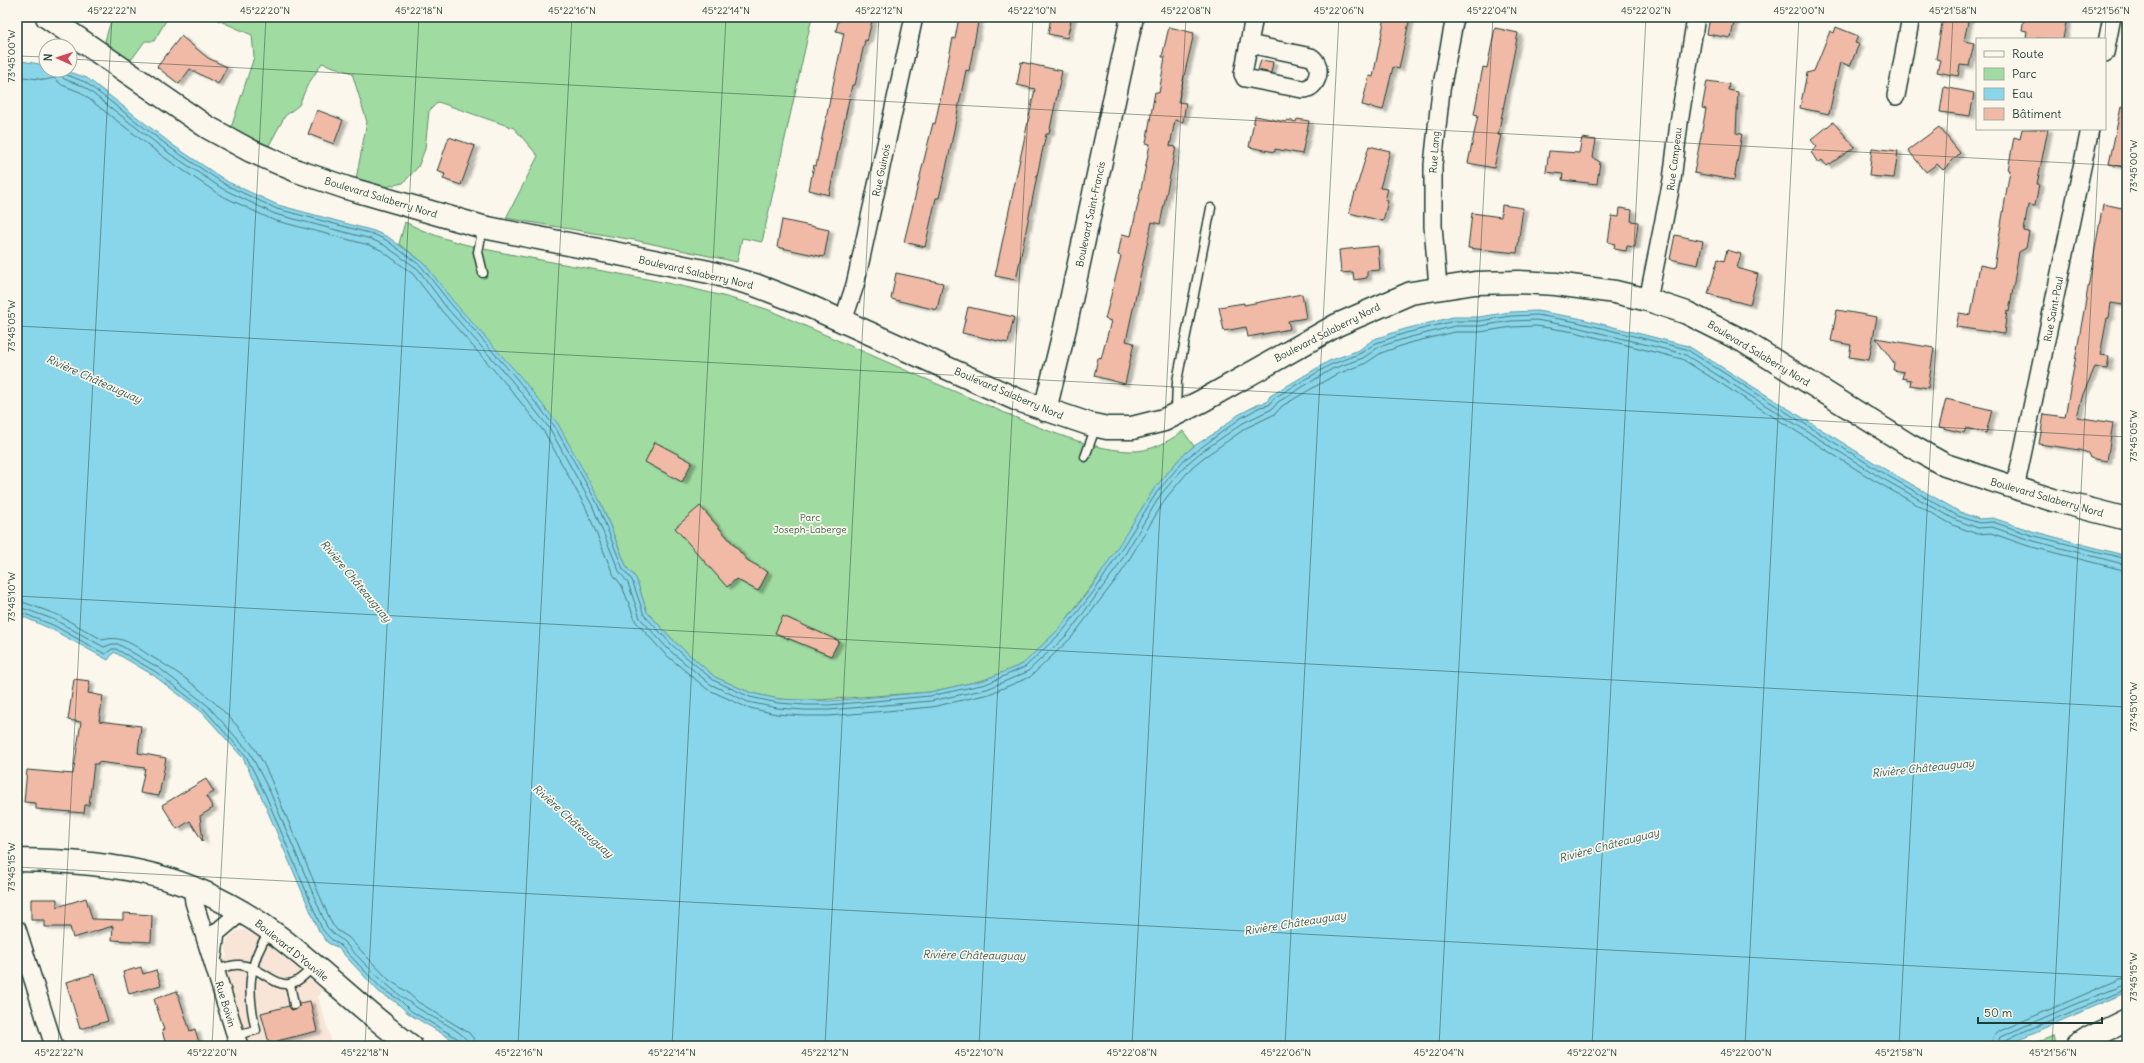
<svg xmlns="http://www.w3.org/2000/svg" width="2144" height="1063" font-family="Delius,sans-serif">
	<style>
		.built { fill: #f8e5d7 }
		.green { fill: #a0dba1; stroke: #608c6a }
		.water { fill: #89d5e9; stroke: #5f98a1 }
		.lines { fill: none; stroke-linecap: round; stroke-linejoin: round }
		.shore { stroke: #497a7c; stroke-width: 1 }
		.building { fill: #f1baa6; stroke: #1f3d34; filter: url(#shadow) }
		.lane-casing { stroke: #1f3d34; stroke-width: 11 }
		.street-casing { stroke: #1f3d34; stroke-width: 20 }
		.secondary-casing { stroke: #1f3d34; stroke-width: 25 }
		.lane { stroke: #fbf7ec; stroke-width: 8 }
		.street { stroke: #fbf7ec; stroke-width: 17 }
		.secondary { stroke: #fbf7ec; stroke-width: 22 }
		.ticks { fill: none; stroke: #1f3d34; stroke-width: 1; stroke-opacity: 0.45 }
		.labels { text-anchor: middle; stroke-width: 3.5; stroke-linejoin: round; paint-order: stroke }
		.street-label { font-size: 10px; fill: #1f3d34; stroke: #fbf7ec }
		.park-label { font-size: 10px; fill: #395d4a; stroke: #fbf7ec }
		.water-label { font-size: 11px; font-style: italic; fill: #345b58; stroke: #fbf7ec }
		.neatline { fill: none; stroke: #1f3d34; stroke-width: 1.5 }
		.ticks-label { font-size: 10px; text-anchor: middle; fill: #1f3d34 }
	</style>
	<defs>
		<filter id="shadow"><feDropShadow dx="4.5" dy="2.5" stdDeviation="1" flood-color="#0004"/></filter>
	</defs>
	<rect width="100%" height="100%" fill="#fbf7ec"/>
	<filter id="ink" filterUnits="userSpaceOnUse"><feTurbulence type="fractalNoise" baseFrequency=".025" numOctaves="2"/><feDisplacementMap in="SourceGraphic" scale="8" xChannelSelector="R" yChannelSelector="G"/><feConvolveMatrix kernelMatrix="1 2 1 2 8 2 1 2 1" color-interpolation-filters="sRGB"/></filter>
	<g filter="url(#ink)">
		<polygon class="built" points="245,930 258,936 323,990 318,997 333,1046 247,1046 222,958 227,957 225,944 230,936 237,931"/>
		<g class="green">
			<polygon points="112,17 168,17 154,41 145,41 132,59 124,59 105,41"/>
			<polygon points="211,17 812,17 762,242 742,238 737,262 634,240 506,218 538,156 514,128 438,102 429,111 425,149 418,167 403,183 385,187 356,179 367,122 352,73 322,63 307,86 299,105 285,116 267,149 230,131 254,57 252,35"/>
			<path d="M 405,222 C 447,244 494,251 541,260 C 617,274 696,285 769,310 C 842,342 915,375 989,406 C 1028,423 1088,450 1130,451 C 1150,452 1168,442 1183,431 L 1194,446 L 1181,457 L 1154,489 L 1108,564 L 1059,629 L 1023,664 L 984,680 L 930,692 L 805,701 L 779,699 L 751,693 L 715,677 L 675,642 L 647,612 L 636,578 L 627,568 L 600,501 L 424,263 L 399,244 Z"/>
			<polygon points="2053,1036 2055,1046 2027,1046"/>
		</g>
		<polygon class="water" points="17,58 21,61 46,65 46,70 64,70 87,78 174,146 228,182 278,205 374,231 388,237 424,263 453,301 519,375 558,424 600,501 627,568 636,578 647,612 675,642 715,677 751,693 779,699 829,701 930,692 984,680 1023,664 1059,629 1095,583 1154,489 1181,457 1194,446 1215,433 1238,415 1259,404 1267,402 1270,396 1329,361 1359,350 1374,339 1405,329 1453,317 1479,317 1510,312 1537,311 1578,318 1688,346 1883,468 1960,512 1979,519 1993,518 2032,531 2127,556 2127,992 2003,1046 463,1046 409,1014 397,1003 379,992 337,947 328,943 319,931 262,798 243,758 202,712 153,675 114,652 108,660 51,629 17,614"/>
		<g class="lines">
			<g class="shore">
				<polyline points="59,70 64,79 83,86 169,153 223,189 275,214 371,239 384,245 418,269 446,307 512,381 550,429 592,505 619,571 628,583 640,618 668,649 710,684 748,702 777,708 805,710 829,710 931,701 987,689 1027,672 1067,635 1116,569 1161,494 1188,463 1200,453 1243,423 1272,409 1278,402 1332,369 1363,358 1379,347 1407,338 1455,326 1480,326 1511,321 1536,320 1576,327 1684,354 1878,476 1956,520 1978,528 1992,527 2030,540 2127,565"/>
				<polyline points="65,70 67,75 85,82 172,149 226,185 277,209 373,234 386,240 421,266 450,303 516,378 555,427 597,503 623,569 632,580 644,615 672,645 713,680 750,697 778,703 805,705 829,705 930,696 986,684 1025,667 1062,632 1098,586 1157,492 1184,460 1241,418 1260,407 1269,405 1274,398 1330,365 1361,353 1376,343 1406,333 1454,321 1480,321 1511,316 1537,315 1577,322 1686,349 1881,472 1958,516 1979,523 1993,522 2031,535 2127,559"/>
				<polyline points="17,76 45,80 54,78 62,85 80,92 165,158 220,195 273,220 369,245 381,250 413,274 441,310 507,385 545,433 586,508 613,574 622,586 636,622 664,653 707,689 746,707 776,714 805,716 829,716 932,707 989,694 1030,677 1071,638 1121,573 1166,498 1192,467 1203,458 1246,428 1275,414 1282,406 1335,375 1366,363 1381,353 1409,343 1455,332 1480,332 1512,327 1536,326 1575,332 1682,359 1875,481 1953,525 1977,534 1991,533 2028,546 2127,571"/>
				<path d="M 17,600 L 58,615 L 103,640 C 122,634 136,647 152,657 C 191,679 230,712 255,749 C 267,767 275,790 283,809 C 300,847 315,886 332,924 L 338,931 L 348,937 L 389,980 L 406,991 L 418,1002 L 469,1033 L 474,1039 L 475,1046"/>
				<path d="M 17,606 L 55,620 L 104,647 L 112,644 L 118,644 L 159,668 L 207,705 L 250,753 L 271,794 L 327,927 C 332,934 339,937 345,943 C 371,971 396,996 429,1015 C 439,1021 469,1034 469,1046"/>
				<polyline points="17,611 53,625 105,654 112,649 116,649 156,672 204,709 246,756 266,796 322,929 331,939 340,945 382,989 400,1000 411,1011 462,1041 464,1046"/>
				<polyline points="1991,1046 1993,1037 2000,1031 2120,979 2127,978"/>
				<polyline points="1997,1046 2000,1037 2073,1005 2127,984"/>
				<polyline points="2002,1046 2004,1041 2020,1033 2127,989"/>
			</g>
		</g>
		<g class="building">
			<polygon points="839,17 873,17 867,41 865,40 855,85 852,85 829,195 809,190 814,165 816,166 844,33 836,31"/>
			<polygon points="959,17 979,17 969,71 966,70 949,155 939,198 936,198 925,247 904,242 933,123 935,124 953,38 955,39"/>
			<polygon points="1051,17 1072,17 1067,38 1048,34"/>
			<polygon points="1385,17 1410,17 1399,69 1393,67 1383,110 1362,105 1369,76 1373,77"/>
			<polygon points="1710,17 1735,17 1731,38 1707,34"/>
			<polygon points="1943,17 1969,17 1964,41 1974,43 1969,66 1960,65 1958,76 1937,72 1940,60 1936,59"/>
			<polygon points="2024,17 2067,17 2063,39 2026,38 2027,31 2022,30"/>
			<polygon points="1169,27 1194,33 1178,102 1186,103 1183,122 1175,120 1170,146 1176,147 1160,224 1152,222 1126,341 1134,343 1125,384 1094,376 1098,358 1101,359 1111,321 1105,319 1121,256 1118,255 1122,234 1131,236 1145,170 1150,144 1146,143 1155,92 1159,93 1165,57 1162,57"/>
			<polygon points="1836,27 1858,36 1855,43 1859,44 1850,66 1840,62 1829,114 1800,108 1807,73 1814,71 1830,31 1834,33"/>
			<polygon points="1495,28 1518,33 1498,135 1501,135 1494,168 1468,163 1478,115 1474,114 1483,67 1487,68"/>
			<polygon points="181,36 208,58 227,67 218,84 190,69 179,84 157,67"/>
			<polygon points="1261,60 1273,62 1271,73 1258,70"/>
			<polygon points="1021,62 1062,71 1049,134 1046,134 1038,171 1016,280 995,276 1035,89 1017,85"/>
			<polygon points="1707,81 1729,84 1728,90 1738,92 1736,133 1742,134 1734,180 1694,173 1706,109 1702,108"/>
			<polygon points="1944,87 1974,93 1970,116 1940,112"/>
			<polygon points="2121,107 2127,108 2127,168 2109,164"/>
			<polygon points="317,110 343,120 334,144 308,134"/>
			<polygon points="1255,116 1286,122 1287,120 1296,122 1297,119 1309,121 1302,154 1275,149 1275,152 1249,147"/>
			<polygon points="1833,122 1855,147 1827,166 1822,160 1818,163 1811,152 1817,147 1811,140"/>
			<polygon points="1939,127 1960,153 1943,170 1937,164 1926,172 1908,150"/>
			<polygon points="2022,129 2048,129 2037,184 2039,184 2035,206 2028,205 2024,231 2029,232 2026,248 2019,252 2009,312 2007,311 2004,334 1956,327 1959,313 1971,315 1980,265 1994,268 2010,170 2008,170 2014,137 2020,139"/>
			<polygon points="449,137 475,146 461,185 443,179 445,174 437,171"/>
			<polygon points="1582,138 1596,140 1593,158 1600,162 1597,184 1562,180 1563,174 1546,172 1549,151 1579,153"/>
			<polygon points="1369,146 1390,151 1380,188 1388,189 1385,200 1388,201 1383,221 1349,213"/>
			<polygon points="1872,148 1898,151 1894,178 1869,176"/>
			<polygon points="2103,204 2127,209 2127,281 2123,305 2111,303 2109,318 2107,318 2100,355 2109,356 2107,369 2095,367 2083,394 2077,417 2113,423 2107,461 2090,458 2088,453 2080,450 2039,444 2044,414 2065,417"/>
			<polygon points="1502,205 1523,208 1517,253 1468,248 1472,213 1501,217"/>
			<polygon points="1620,208 1632,210 1631,221 1638,222 1635,247 1627,246 1626,251 1614,249 1615,244 1608,242 1612,216 1619,217"/>
			<polygon points="782,220 829,230 824,257 777,247"/>
			<polygon points="1675,235 1703,241 1698,265 1670,259"/>
			<polygon points="1378,246 1380,270 1367,271 1367,278 1354,280 1353,272 1341,273 1339,250"/>
			<polygon points="1727,250 1741,254 1737,268 1758,274 1750,305 1708,294 1718,259 1724,261"/>
			<polygon points="896,273 943,283 937,310 891,299"/>
			<polygon points="1302,294 1306,318 1288,321 1290,329 1248,337 1246,327 1224,331 1219,307 1244,303 1244,305"/>
			<polygon points="968,307 1014,317 1008,343 962,333"/>
			<polygon points="1837,310 1877,317 1869,360 1849,357 1851,345 1831,341"/>
			<polygon points="1876,338 1934,348 1928,388 1910,385 1911,380 1902,378 1904,372 1893,370 1894,363"/>
			<polygon points="1946,399 1992,410 1986,433 1966,428 1964,433 1939,427"/>
			<polygon points="655,442 692,462 682,482 645,462"/>
			<polygon points="700,506 747,560 768,572 758,591 736,579 727,587 675,528"/>
			<polygon points="783,616 839,641 831,656 775,633"/>
			<polygon points="74,679 90,681 88,693 103,696 99,721 141,726 138,753 166,758 159,796 140,793 145,768 98,762 98,764 94,764 89,805 85,805 84,813 36,809 36,803 24,802 27,770 73,774 81,722 68,720"/>
			<polygon points="206,779 214,792 206,796 213,808 200,816 203,842 190,821 177,829 162,805"/>
			<polygon points="86,898 92,919 123,920 123,913 152,915 151,942 112,940 113,926 73,938 70,927 45,927 45,920 31,920 31,899 57,899 57,907"/>
			<polygon points="141,967 143,974 156,970 161,985 129,994 123,972"/>
			<polygon points="94,974 108,1021 80,1029 66,982"/>
			<polygon points="177,991 190,1031 195,1029 200,1046 166,1046 162,1030 164,1030 154,999"/>
			<polygon points="310,1001 317,1031 269,1043 261,1013 289,1006 292,1010 295,1010 299,1007 299,1003"/>
		</g>
		<g class="lines">
			<defs>
				<g id="lane">
					<polyline points="483,273 478,252 483,227"/>
					<polyline points="1176,411 1177,381 1211,208"/>
					<polyline points="1085,457 1096,426"/>
					<path d="M 216,970 C 223,968 232,964 240,965 C 272,968 280,1006 313,966"/>
					<polyline points="290,984 294,1005"/>
					<path d="M 236,1035 L 256,1030 C 247,993 247,963 270,931"/>
				</g>
				<g id="street">
					<path d="M 1249,44 L 1311,57 C 1324,65 1318,90 1302,89 L 1245,78 L 1243,74 L 1254,17"/>
					<polyline points="2105,53 2112,17"/>
					<polyline points="1896,96 1911,17"/>
					<polyline points="1438,287 1433,226 1433,165 1441,90 1455,17"/>
					<polyline points="1648,300 1672,180 1679,123 1696,17"/>
					<polyline points="843,321 855,285 914,17"/>
					<polyline points="2015,489 2090,129"/>
					<polyline points="192,886 194,902 239,1046"/>
					<polyline points="17,929 54,1046"/>
					<polyline points="213,956 216,933 242,911"/>
				</g>
				<g id="secondary">
					<polyline points="47,17 207,127 251,151 297,171 347,188 483,227 709,272 755,285 809,306 1018,400 1089,424 1107,428 1132,428 1164,420 1202,401 1337,325 1411,293 1475,283 1519,282 1556,284 1615,292 1648,300 1687,313 1743,341 1909,445 1945,465 2053,500 2127,519"/>
					<polyline points="1045,410 1065,328 1132,17"/>
					<path d="M 17,860 C 118,861 195,874 278,936 C 324,971 364,1012 411,1046"/>
					<polyline points="2078,1046 2090,1038 2127,1020"/>
				</g>
			</defs>
			<use href="#lane" class="lane-casing"/>
			<use href="#street" class="street-casing"/>
			<use href="#secondary" class="secondary-casing"/>
			<use href="#lane" class="lane"/>
			<use href="#street" class="street"/>
			<use href="#secondary" class="secondary"/>
		</g>
	</g>
	<path class="ticks" d="M 2105,39 L 2106,17M 17,56 L 46,57M 70,59 L 2127,166M 17,326 L 2127,437M 17,596 L 2127,707M 17,867 L 2127,977M 58,1046 L 112,17M 212,1046 L 266,17M 365,1046 L 419,17M 518,1046 L 572,17M 672,1046 L 726,17M 825,1046 L 879,17M 979,1046 L 1033,17M 1132,1046 L 1186,17M 1285,1046 L 1339,17M 1439,1046 L 1493,17M 1592,1046 L 1646,17M 1745,1046 L 1799,17M 1899,1046 L 1953,17M 2052,1046 L 2100,129"/>
	<g class="labels">
		<g class="street-label">
			<text transform="translate(1434 152) rotate(-86)" y="4">Rue Lang</text>
			<text transform="translate(1674 159) rotate(-83)" y="4">Rue Campeau</text>
			<text transform="translate(881 170) rotate(-78)" y="4">Rue Guinois</text>
			<text transform="translate(381 197) rotate(17)" y="4">Boulevard Salaberry Nord</text>
			<text transform="translate(1090 214) rotate(-78)" y="4">Boulevard Saint-Francis</text>
			<text transform="translate(696 272) rotate(13)" y="4">Boulevard Salaberry Nord</text>
			<text transform="translate(2053 309) rotate(-79)" y="4">Rue Saint-Paul</text>
			<text transform="translate(1327 332) rotate(-27)" y="4">Boulevard Salaberry Nord</text>
			<text transform="translate(1759 353) rotate(31)" y="4">Boulevard Salaberry Nord</text>
			<text transform="translate(1009 393) rotate(23)" y="4">Boulevard Salaberry Nord</text>
			<text transform="translate(2047 497) rotate(16)" y="4">Boulevard Salaberry Nord</text>
			<text transform="translate(292 950) rotate(39)" y="4">Boulevard D'Youville</text>
			<text transform="translate(226 1004) rotate(73)" y="4">Rue Boivin</text>
		</g>
		<g class="park-label">
			<text x="810" y="521">Parc<tspan x="810" dy="12">Joseph-Laberge</tspan></text>
		</g>
		<g class="water-label">
			<text transform="translate(94 379) rotate(24)" y="4">Rivière Châteauguay</text>
			<text transform="translate(356 581) rotate(50)" y="4">Rivière Châteauguay</text>
			<text transform="translate(1923 768) rotate(-6)" y="4">Rivière Châteauguay</text>
			<text transform="translate(573 821) rotate(42)" y="4">Rivière Châteauguay</text>
			<text transform="translate(1609 845) rotate(-15)" y="4">Rivière Châteauguay</text>
			<text transform="translate(1295 923) rotate(-9)" y="4">Rivière Châteauguay</text>
			<text transform="translate(974 955) rotate(1)" y="4">Rivière Châteauguay</text>
		</g>
	</g>
	<rect width="2144" height="1063" fill="none" stroke="#fbf7ec" stroke-width="44"/>
	<rect x="1976" y="38" width="130" height="92" fill="#fbf7ec" stroke="#a3ada2"/>
	<rect x="1984" y="51" width="20" height="6" fill="#fbf7ec" stroke="#a3ada2"/>
	<text x="2012" y="58" font-size="12" fill="#1f3d34">Route</text>
	<rect x="1984" y="68" width="20" height="12" fill="#a0dba1" stroke="#a3ada2"/>
	<text x="2012" y="78" font-size="12" fill="#1f3d34">Parc</text>
	<rect x="1984" y="88" width="20" height="12" fill="#89d5e9" stroke="#a3ada2"/>
	<text x="2012" y="98" font-size="12" fill="#1f3d34">Eau</text>
	<rect x="1984" y="108" width="20" height="12" fill="#f1baa6" stroke="#a3ada2"/>
	<text x="2012" y="118" font-size="12" fill="#1f3d34">Bâtiment</text>
	<g transform="translate(58 58) rotate(273)"><circle r="19" fill="#fbf7ec" stroke="#a3ada2"/>
	<path d="M0-3L7 15L0 10L-7 15Z" fill="#d1495b"/>
	<text y="-6" font-size="11" font-weight="bold" text-anchor="middle" fill="#1f3d34">N</text>
	</g>
	<path d="M1978 1017v6h124v-6" fill="none" stroke="#1f3d34" stroke-width="2"/>
	<text x="1984" y="1017" font-size="12" fill="#1f3d34" stroke="#fbf7ec" stroke-width="3" paint-order="stroke">50 m</text>
	<rect x="22" y="22" width="2100" height="1019" class="neatline"/>
	<g class="ticks-label">
		<text x="112" y="14">45°22'22"N</text>
		<text x="265" y="14">45°22'20"N</text>
		<text x="419" y="14">45°22'18"N</text>
		<text x="572" y="14">45°22'16"N</text>
		<text x="726" y="14">45°22'14"N</text>
		<text x="879" y="14">45°22'12"N</text>
		<text x="1032" y="14">45°22'10"N</text>
		<text x="1186" y="14">45°22'08"N</text>
		<text x="1339" y="14">45°22'06"N</text>
		<text x="1492" y="14">45°22'04"N</text>
		<text x="1646" y="14">45°22'02"N</text>
		<text x="1799" y="14">45°22'00"N</text>
		<text x="1953" y="14">45°21'58"N</text>
		<text x="2106" y="14">45°21'56"N</text>
		<text transform="translate(11 56) rotate(-90)" y="4">73°45'00"W</text>
		<text transform="translate(2133 166) rotate(-90)" y="4">73°45'00"W</text>
		<text transform="translate(11 326) rotate(-90)" y="4">73°45'05"W</text>
		<text transform="translate(2133 436) rotate(-90)" y="4">73°45'05"W</text>
		<text transform="translate(11 597) rotate(-90)" y="4">73°45'10"W</text>
		<text transform="translate(2133 707) rotate(-90)" y="4">73°45'10"W</text>
		<text transform="translate(11 867) rotate(-90)" y="4">73°45'15"W</text>
		<text transform="translate(2133 977) rotate(-90)" y="4">73°45'15"W</text>
		<text x="59" y="1056">45°22'22"N</text>
		<text x="212" y="1056">45°22'20"N</text>
		<text x="365" y="1056">45°22'18"N</text>
		<text x="519" y="1056">45°22'16"N</text>
		<text x="672" y="1056">45°22'14"N</text>
		<text x="825" y="1056">45°22'12"N</text>
		<text x="979" y="1056">45°22'10"N</text>
		<text x="1132" y="1056">45°22'08"N</text>
		<text x="1286" y="1056">45°22'06"N</text>
		<text x="1439" y="1056">45°22'04"N</text>
		<text x="1592" y="1056">45°22'02"N</text>
		<text x="1746" y="1056">45°22'00"N</text>
		<text x="1899" y="1056">45°21'58"N</text>
		<text x="2053" y="1056">45°21'56"N</text>
	</g>
</svg>
